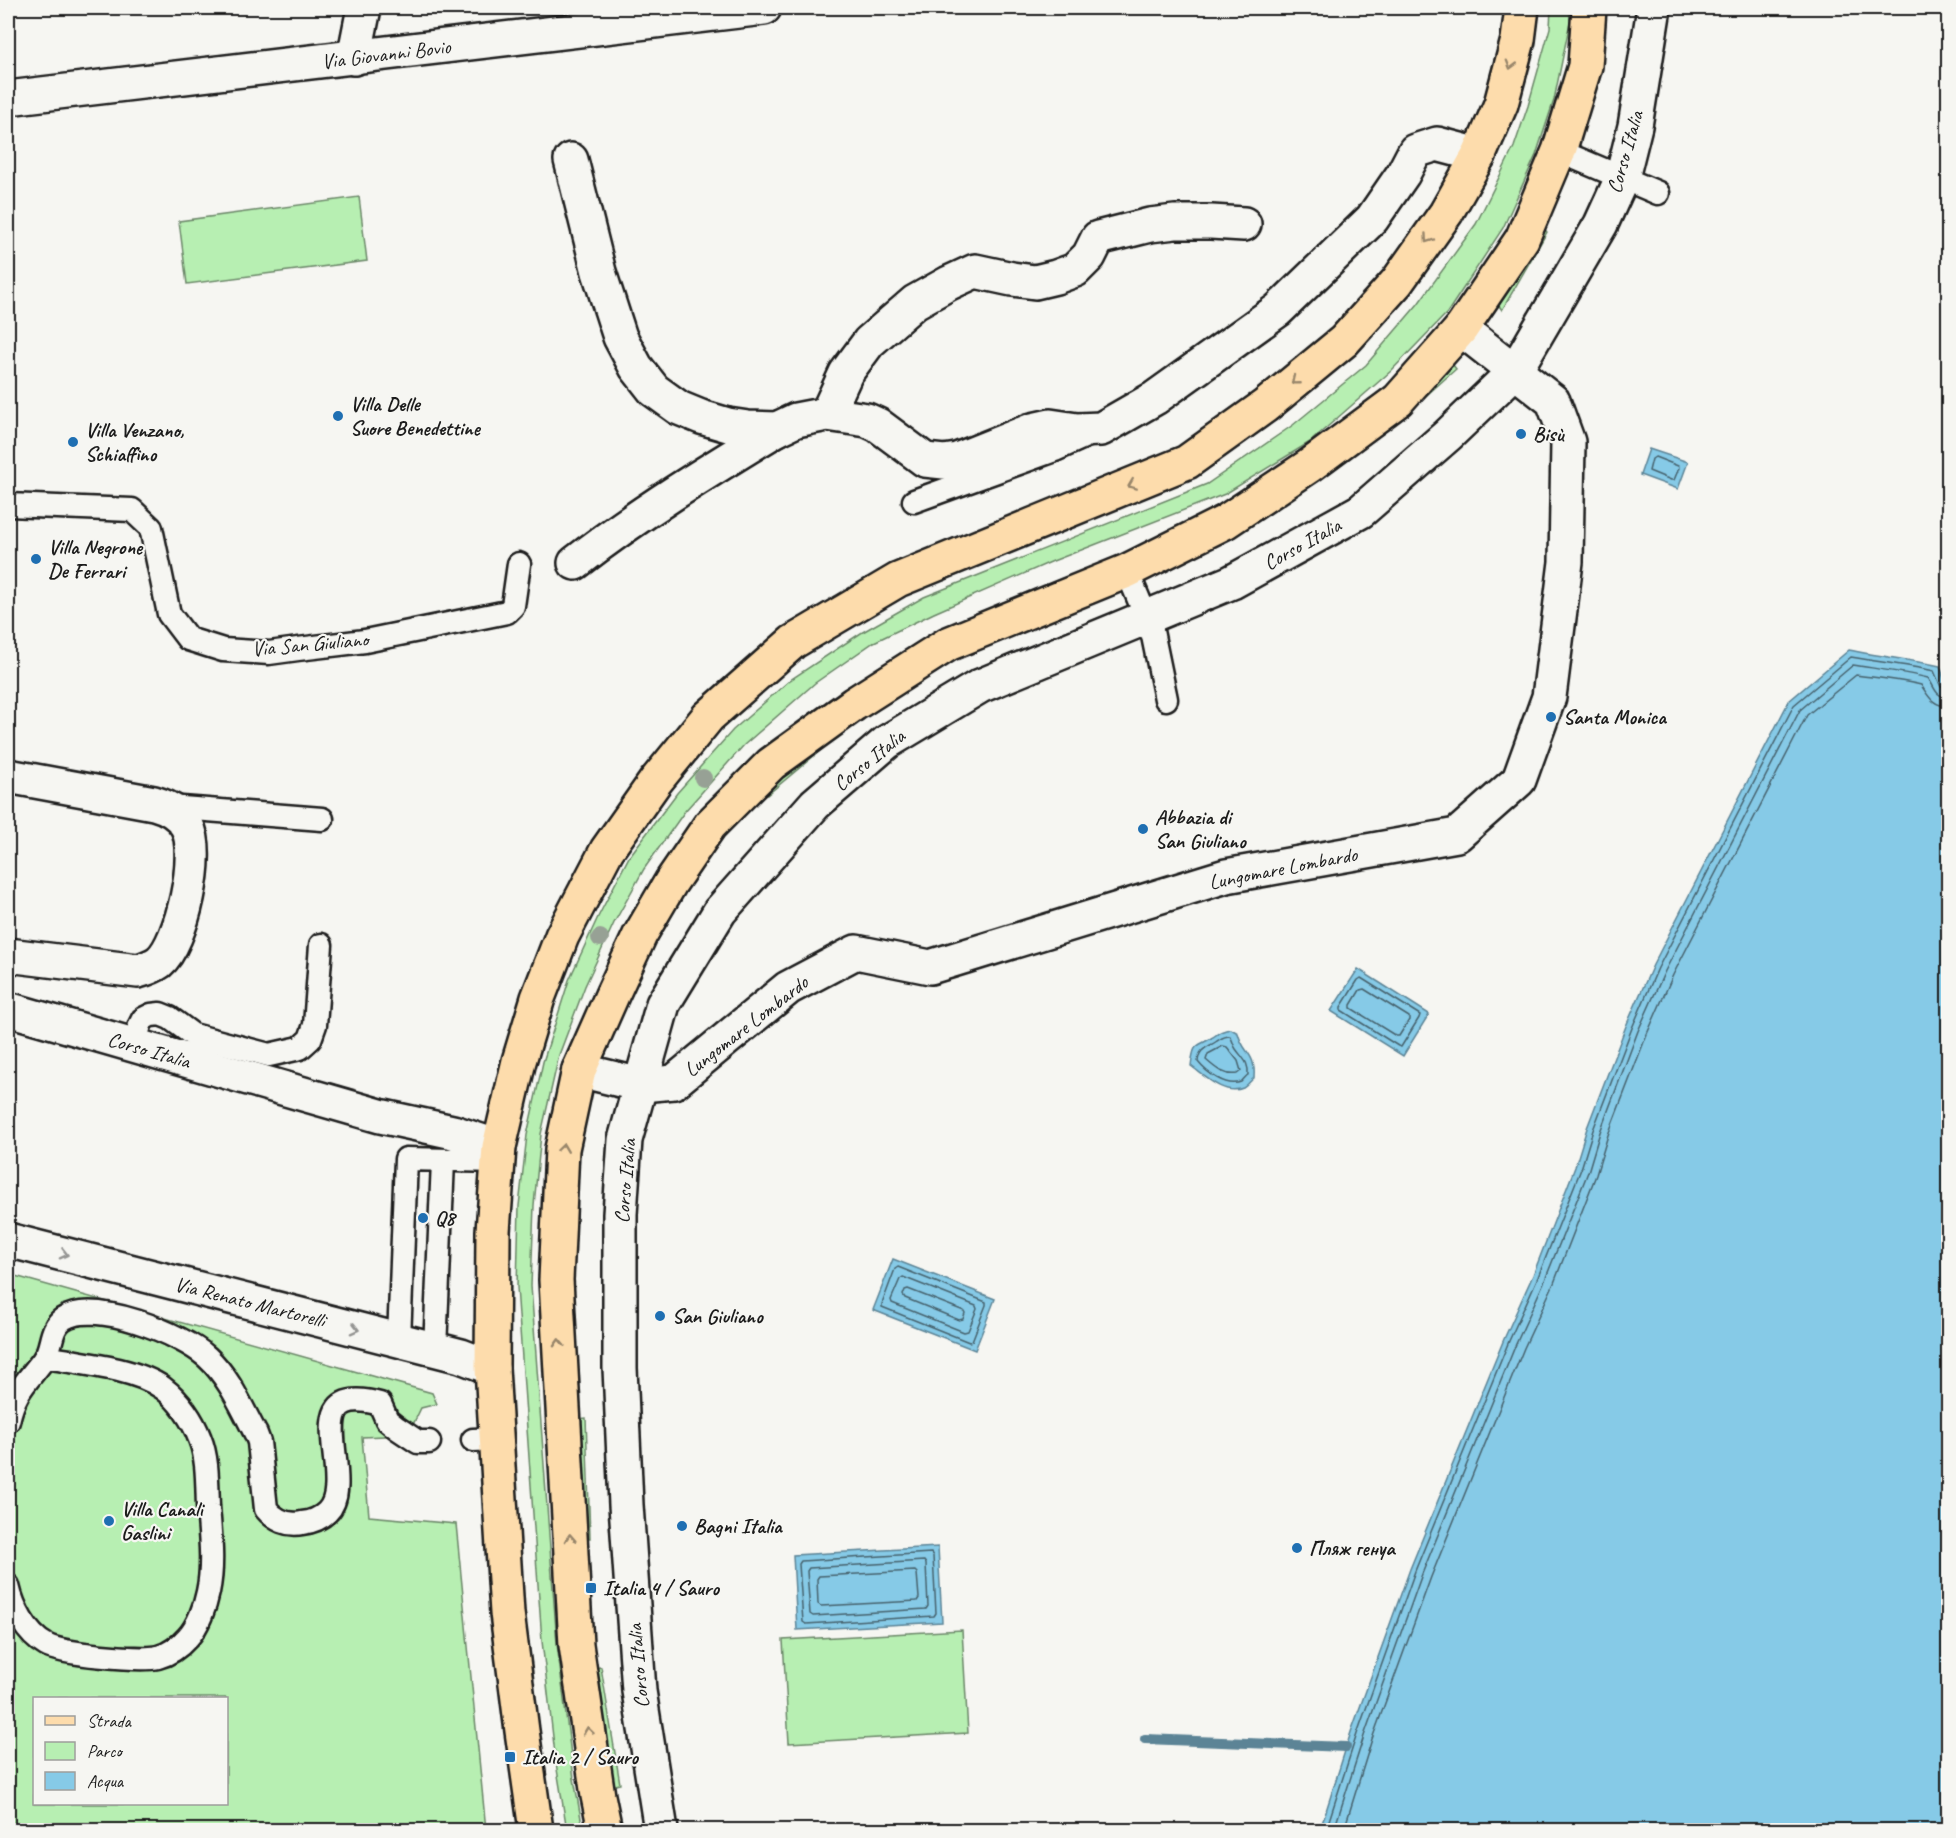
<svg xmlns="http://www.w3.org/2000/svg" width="1956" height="1838" font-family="Caveat,sans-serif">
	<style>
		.green { fill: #b7efb2; stroke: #6a8667; stroke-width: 1.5; fill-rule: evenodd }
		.water { fill: #86cae7; stroke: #5c8496; stroke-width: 1.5 }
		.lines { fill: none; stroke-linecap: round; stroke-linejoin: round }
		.shore { stroke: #46626d; stroke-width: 1.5 }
		.stream { stroke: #5c8496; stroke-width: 10 }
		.service-casing { stroke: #1c1c1c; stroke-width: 27 }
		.pedestrian-casing { stroke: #1c1c1c; stroke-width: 38 }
		.minor-casing { stroke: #1c1c1c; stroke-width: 38 }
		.primary-casing { stroke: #1c1c1c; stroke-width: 38 }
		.service { stroke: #f6f6f2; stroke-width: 22 }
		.pedestrian { stroke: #f6f6f2; stroke-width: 33 }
		.minor { stroke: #f6f6f2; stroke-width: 33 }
		.primary { stroke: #fddcac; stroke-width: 33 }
		.tree { fill: #97a195 }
		.oneway { stroke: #98866b }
		.oneway2 { stroke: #949492 }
		.poi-dot { fill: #1f6fb2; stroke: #f6f6f2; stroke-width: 2 }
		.labels { text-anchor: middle; stroke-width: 4.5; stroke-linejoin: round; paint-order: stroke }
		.street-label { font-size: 21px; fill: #1c1c1c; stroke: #f6f6f2 }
		.poi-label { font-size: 21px; font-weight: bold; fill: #1c1c1c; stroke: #f6f6f2; text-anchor: start }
	</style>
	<rect width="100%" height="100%" fill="#f6f6f2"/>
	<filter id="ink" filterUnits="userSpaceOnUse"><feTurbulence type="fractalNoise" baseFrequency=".0167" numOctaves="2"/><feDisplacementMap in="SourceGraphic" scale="12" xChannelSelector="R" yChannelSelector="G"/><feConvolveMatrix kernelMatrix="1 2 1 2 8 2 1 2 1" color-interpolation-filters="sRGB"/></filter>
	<g filter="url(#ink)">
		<g class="green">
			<polygon points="1551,8 1571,8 1571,17 1554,100 1536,155 1503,228 1447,313 1391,371 1310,442 1225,494 1053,561 934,613 874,642 815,683 744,745 685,811 644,869 614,923 585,986 559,1055 541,1134 534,1205 531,1286 557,1644 574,1779 583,1830 567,1830 556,1763 542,1641 517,1287 519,1206 527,1135 543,1062 569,980 598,917 629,857 677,793 733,730 790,680 861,633 924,597 1207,484 1293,425 1366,365 1418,304 1476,224 1514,147 1528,106 1550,28"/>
			<polygon points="359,197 367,261 187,284 179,221"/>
			<polygon points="1542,226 1547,232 1502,310 1497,303"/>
			<polygon points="1450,361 1456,369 1399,420 1396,414"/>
			<polygon points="815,744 821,750 767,795 761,790"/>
			<path d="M 8,1274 L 432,1393 L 437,1404 L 421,1408 L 408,1435 L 362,1437 L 369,1516 L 456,1524 L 486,1830 L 8,1830 ZM 34,1698 L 226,1698 L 226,1804 L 34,1804 Z"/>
			<polygon points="586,1418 590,1538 582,1538 578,1419"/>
			<polygon points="962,1630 968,1733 789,1743 783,1640"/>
			<polygon points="601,1667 620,1784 611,1786 593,1668"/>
		</g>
		<g class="water">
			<polygon points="1649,449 1688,462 1678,489 1640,475"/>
			<path d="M 1849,650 C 1879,656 1909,660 1940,666 L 1948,691 L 1948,1830 L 1320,1830 L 1351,1732 L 1410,1569 L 1504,1339 L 1533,1275 L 1575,1167 L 1587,1128 L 1626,1026 L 1653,965 L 1789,701 Z"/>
			<polygon points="1358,969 1429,1014 1403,1056 1331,1011"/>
			<path d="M 1231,1029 L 1238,1033 C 1243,1054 1256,1052 1254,1078 C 1251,1080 1247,1086 1243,1088 C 1224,1096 1205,1076 1191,1066 C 1194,1041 1196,1048 1213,1037 C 1220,1032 1223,1030 1231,1029 Z"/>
			<polygon points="893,1259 995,1299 975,1350 873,1310"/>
			<polygon points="938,1547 942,1622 797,1630 793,1555"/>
		</g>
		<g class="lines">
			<g class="shore">
				<polygon points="1655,457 1678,466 1679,468 1674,480 1671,480 1649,471 1652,459"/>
				<polygon points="1361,978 1420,1015 1419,1018 1401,1047 1398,1046 1341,1010 1341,1007 1358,980"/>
				<polygon points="1364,989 1409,1017 1409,1020 1399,1036 1396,1036 1351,1008 1351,1005 1360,990"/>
				<path d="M 1230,1036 C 1233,1040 1233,1045 1236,1049 C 1243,1059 1249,1062 1248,1075 C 1247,1075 1242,1081 1241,1082 C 1226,1088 1206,1072 1198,1062 C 1199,1048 1207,1048 1217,1041 C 1222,1038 1224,1036 1230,1036 Z"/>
				<path d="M 1223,1046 L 1227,1047 L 1238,1061 L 1241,1071 L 1237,1074 C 1224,1076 1215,1068 1206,1060 L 1208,1054 Z"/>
				<polygon points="898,1267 986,1302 986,1305 972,1341 969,1342 882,1307 882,1304 895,1269"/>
				<polygon points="903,1277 976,1306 977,1309 968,1331 964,1332 892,1303 891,1300 900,1279"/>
				<polygon points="908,1289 964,1311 965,1313 963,1319 959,1320 905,1298 903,1295 905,1290"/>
				<polygon points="931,1553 933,1556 936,1613 934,1616 806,1624 803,1622 799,1564 801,1561"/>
				<polygon points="924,1561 926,1564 928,1606 926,1609 813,1616 810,1614 807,1571 809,1568"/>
				<polygon points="915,1571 917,1573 919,1598 917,1601 821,1606 818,1604 817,1579 819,1576"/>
				<path d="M 1326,1830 L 1357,1734 L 1415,1571 L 1509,1341 L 1538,1277 L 1581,1169 L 1593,1130 L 1632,1028 L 1658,968 L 1794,705 L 1851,657 C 1879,662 1906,665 1934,671 L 1941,687 L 1948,690"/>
				<path d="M 1334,1830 L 1364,1736 L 1422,1574 L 1516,1344 L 1545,1280 L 1588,1172 L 1600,1132 L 1638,1031 L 1665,971 L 1800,710 L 1853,665 C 1878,669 1903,672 1928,678 C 1935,687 1935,697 1948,697"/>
				<path d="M 1344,1830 L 1372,1739 L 1431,1577 L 1524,1348 L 1554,1283 L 1596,1175 L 1608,1135 L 1647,1034 L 1673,975 L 1807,715 L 1856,675 C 1878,678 1900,680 1921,685 C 1929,697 1933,706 1948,706"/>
			</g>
			<polyline class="stream" points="1145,1739 1346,1747"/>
			<defs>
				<g id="service">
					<polyline points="1559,151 1658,193"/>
					<polyline points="914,501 1055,450 1095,432"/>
					<polyline points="8,505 132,510 151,528 169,614 188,639 223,650 269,653 298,649 365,641 507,612 513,606 519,564"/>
					<polyline points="1127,571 1152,631 1166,699"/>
					<polyline points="169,807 322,819"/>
					<polyline points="134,1045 140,1025 143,1019 151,1015 160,1014 170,1018 193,1035 269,1055 300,1048 310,1039 315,1025 321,945"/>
					<polyline points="399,1340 406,1159 499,1161"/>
					<polyline points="435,1349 443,1161"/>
					<path d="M 8,1421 C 15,1390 26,1383 44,1359 C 53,1347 49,1329 63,1319 C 94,1298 182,1334 207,1357 C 229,1377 242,1408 256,1434 L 259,1442 L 266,1509 C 275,1520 288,1526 302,1523 C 312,1522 320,1519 327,1512 C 359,1481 293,1380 380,1404 L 387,1420 L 397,1428 L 418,1442 L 429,1442"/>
					<polyline points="473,1440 497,1439"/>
					<path d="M 8,1586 C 13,1608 26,1634 46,1645 C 61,1654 142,1661 158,1657 C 170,1654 180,1646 188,1637 C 198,1626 205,1607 208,1592 C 214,1564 210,1534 208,1506 C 207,1484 208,1459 200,1439 C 193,1420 179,1400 163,1388 C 135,1368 79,1363 45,1357"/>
				</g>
				<g id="pedestrian">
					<polyline points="579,1070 641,1085 674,1082 788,988 856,952 930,967 1226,876 1457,835 1519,780 1549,697 1566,562 1568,442 1553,401 1461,329"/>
					<polyline points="661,1830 639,1691 626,1505 620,1368 620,1214 625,1140 663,1004 720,911 815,804 887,742 980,686 1232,582 1361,511 1448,435 1515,371 1601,224 1622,178 1635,126 1654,8"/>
				</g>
				<g id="minor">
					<polyline points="354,58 364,8"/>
					<polyline points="8,98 764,8"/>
					<polyline points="571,160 599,272 620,337 636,367 654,390 679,408 701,417 728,425 748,428 777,429 796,420 827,414 867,420 878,425 925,460 944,462 957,460 1032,430 1050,426 1077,430 1101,429 1155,398 1278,310 1372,219 1403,174 1415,151 1437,144 1479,155"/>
					<polyline points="827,414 846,373 869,342 915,302 949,283 975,271 1012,279 1035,282 1056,277 1075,270 1089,256 1098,238 1150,225 1175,222 1211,222 1244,224"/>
					<path d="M 575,563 C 639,513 708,471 777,429"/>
					<path d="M 8,776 L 154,803 C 168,807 180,813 187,826 C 202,853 182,943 159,962 C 152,967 145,969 138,971 L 8,955"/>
					<polyline points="8,1009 380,1116 453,1132 499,1147"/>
					<polyline points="8,1240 461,1356 492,1368"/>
				</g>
				<g id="primary">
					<polyline points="536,1830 522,1731 507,1613 492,1368 493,1231 499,1147 519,1061 538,998 562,936 607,850 655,782 708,717 793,642 898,580 1187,462 1265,406 1344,341 1397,282 1446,213 1479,155 1501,104 1518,40 1522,8"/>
					<polyline points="605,1830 598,1796 576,1645 556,1280 562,1149 579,1070 613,993 640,935 671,882 710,825 771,764 854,704 948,644 1127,571 1225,522 1309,466 1398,400 1461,329 1522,239 1559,151 1585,66 1589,8"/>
				</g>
			</defs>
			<use href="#service" class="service-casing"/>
			<use href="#pedestrian" class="pedestrian-casing"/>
			<use href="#minor" class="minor-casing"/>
			<use href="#primary" class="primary-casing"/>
			<use href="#service" class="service"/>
			<use href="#pedestrian" class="pedestrian"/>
			<use href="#minor" class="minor"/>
			<use href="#primary" class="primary"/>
		</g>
		<g class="tree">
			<circle cx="703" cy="778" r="9"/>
			<circle cx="600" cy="938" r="9"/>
		</g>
		<defs><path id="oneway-chevron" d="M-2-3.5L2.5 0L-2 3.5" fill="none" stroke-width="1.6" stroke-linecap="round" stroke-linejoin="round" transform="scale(1.5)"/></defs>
		<g class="oneway">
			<use href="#oneway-chevron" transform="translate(1511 65) rotate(106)"/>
			<use href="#oneway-chevron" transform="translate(1428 239) rotate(125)"/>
			<use href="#oneway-chevron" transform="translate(1295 381) rotate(141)"/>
			<use href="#oneway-chevron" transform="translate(1132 485) rotate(158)"/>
			<use href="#oneway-chevron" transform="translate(563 1148) rotate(-82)"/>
			<use href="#oneway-chevron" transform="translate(559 1343) rotate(-93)"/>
			<use href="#oneway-chevron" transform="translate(570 1538) rotate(-93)"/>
			<use href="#oneway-chevron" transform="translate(588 1731) rotate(-98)"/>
		</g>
		<g class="oneway2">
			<use href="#oneway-chevron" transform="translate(64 1254) rotate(14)"/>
			<use href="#oneway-chevron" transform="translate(355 1329) rotate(14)"/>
		</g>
	</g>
	<g class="poi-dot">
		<circle cx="338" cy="416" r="6"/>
		<circle cx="1521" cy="434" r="6"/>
		<circle cx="73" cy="442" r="6"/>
		<circle cx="36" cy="559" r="6"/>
		<circle cx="1551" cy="717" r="6"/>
		<circle cx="1143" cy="829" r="6"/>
		<circle cx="423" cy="1218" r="6"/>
		<circle cx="660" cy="1316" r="6"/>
		<circle cx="109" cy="1521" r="6"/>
		<circle cx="682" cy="1526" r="6"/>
		<circle cx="1297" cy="1548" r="6"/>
		<rect x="585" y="1582" width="12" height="12" rx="3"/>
		<rect x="504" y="1751" width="12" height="12" rx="3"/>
	</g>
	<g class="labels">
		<g class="street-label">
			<text transform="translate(386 54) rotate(-7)" y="7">Via Giovanni Bovio</text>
			<text transform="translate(1625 152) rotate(-74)" y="7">Corso Italia</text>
			<text transform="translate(1302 544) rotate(-29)" y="7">Corso Italia</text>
			<text transform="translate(310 644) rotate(-5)" y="7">Via San Giuliano</text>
			<text transform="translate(869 760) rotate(-39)" y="7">Corso Italia</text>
			<text transform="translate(1283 868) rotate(-11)" y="7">Lungomare Lombardo</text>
			<text transform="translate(746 1026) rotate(-38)" y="7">Lungomare Lombardo</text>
			<text transform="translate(149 1050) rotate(16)" y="7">Corso Italia</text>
			<text transform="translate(625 1181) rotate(-85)" y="7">Corso Italia</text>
			<text transform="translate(250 1302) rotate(14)" y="7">Via Renato Martorelli</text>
			<text transform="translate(638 1666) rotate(-95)" y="7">Corso Italia</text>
		</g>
		<g class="poi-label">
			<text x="350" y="411">Villa Delle<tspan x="350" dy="24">Suore Benedettine</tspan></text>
			<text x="85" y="437">Villa Venzano,<tspan x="85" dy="24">Schiaffino</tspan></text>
			<text x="1533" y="441">Bisù</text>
			<text x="48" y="554">Villa Negrone<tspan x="48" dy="24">De Ferrari</tspan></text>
			<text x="1563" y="724">Santa Monica</text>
			<text x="1155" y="824">Abbazia di<tspan x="1155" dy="24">San Giuliano</tspan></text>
			<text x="435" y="1225">Q8</text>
			<text x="672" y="1323">San Giuliano</text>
			<text x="121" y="1516">Villa Canali<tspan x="121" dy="24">Gaslini</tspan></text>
			<text x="694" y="1533">Bagni Italia</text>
			<text x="1309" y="1555">Пляж генуа</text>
			<text x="603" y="1595">Italia 4 / Sauro</text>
			<text x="522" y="1764">Italia 2 / Sauro</text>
		</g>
	</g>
	<rect width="1956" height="1838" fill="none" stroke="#f6f6f2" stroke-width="30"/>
	<rect x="15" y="15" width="1926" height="1808" fill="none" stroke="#1c1c1c" stroke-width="2" filter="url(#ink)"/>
	<rect x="33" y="1697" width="195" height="108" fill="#f6f6f2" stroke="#9f9f9c" stroke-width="1.5"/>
	<rect x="45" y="1716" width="30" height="9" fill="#fddcac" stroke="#9f9f9c" stroke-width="1.5"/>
	<text x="87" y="1727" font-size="18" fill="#1c1c1c">Strada</text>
	<rect x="45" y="1742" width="30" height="18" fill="#b7efb2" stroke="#9f9f9c" stroke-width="1.5"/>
	<text x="87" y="1757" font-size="18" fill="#1c1c1c">Parco</text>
	<rect x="45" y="1772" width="30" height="18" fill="#86cae7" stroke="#9f9f9c" stroke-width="1.5"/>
	<text x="87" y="1787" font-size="18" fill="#1c1c1c">Acqua</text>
</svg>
